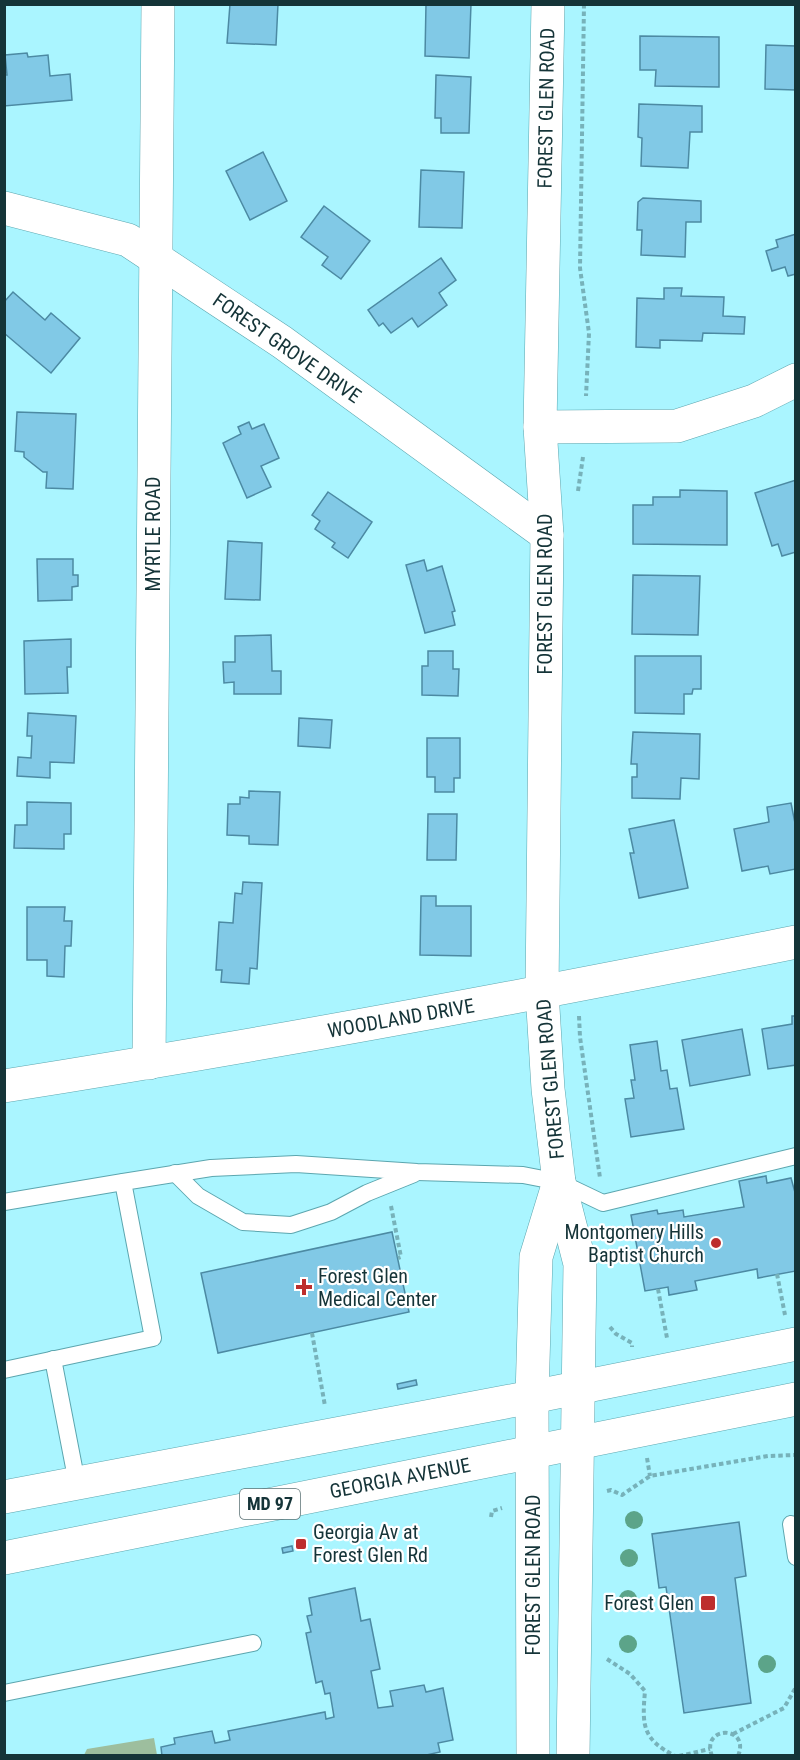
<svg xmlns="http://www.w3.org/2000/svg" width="800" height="1760" font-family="'Roboto Condensed',sans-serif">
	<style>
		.green { fill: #9dbe9e }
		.building { fill: #81c9e6; stroke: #4c8aa3; stroke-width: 1.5 }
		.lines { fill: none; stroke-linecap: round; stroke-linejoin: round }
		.lane-casing { stroke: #5ca6af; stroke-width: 18 }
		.street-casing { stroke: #5ca6af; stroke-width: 34 }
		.secondary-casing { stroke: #5ca6af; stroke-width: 34 }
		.primary-casing { stroke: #5ca6af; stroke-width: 34 }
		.path { stroke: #77b2ba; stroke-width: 4; stroke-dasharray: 4.5 3; stroke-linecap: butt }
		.lane { stroke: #fff; stroke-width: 16 }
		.street { stroke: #fff; stroke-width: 33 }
		.secondary { stroke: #fff; stroke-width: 33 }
		.primary { stroke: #fff; stroke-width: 33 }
		.tree { fill: #5ca489 }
		.poi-dot { fill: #bd2e2d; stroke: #fff; stroke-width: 2 }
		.labels { text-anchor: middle; stroke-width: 4.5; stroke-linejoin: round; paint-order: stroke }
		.shield { fill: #fff; stroke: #5b7174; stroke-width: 1.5 }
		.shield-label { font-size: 18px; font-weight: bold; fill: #153438 }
		.street-label { font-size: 20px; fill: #153438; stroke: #fff }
		.poi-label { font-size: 20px; fill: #153438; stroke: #fff; text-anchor: end }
	</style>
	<rect width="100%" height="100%" fill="#aaf5ff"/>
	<polygon class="green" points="154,1738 157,1755 84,1755 87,1749"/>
	<g class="building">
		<polygon points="230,4 278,4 276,45 227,43"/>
		<polygon points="426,4 471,4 469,58 425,56"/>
		<polygon points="640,36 719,37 719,87 655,86 656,70 640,70"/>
		<polygon points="766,45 796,46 796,90 765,89"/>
		<polygon points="27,53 28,57 48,55 50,76 70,74 72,100 4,106 4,75 7,75 5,55"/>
		<polygon points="436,75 471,77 469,133 441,133 441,118 435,118"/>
		<polygon points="639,104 702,106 702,132 690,132 688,168 641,166 642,138 638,137"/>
		<polygon points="263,152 287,201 250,220 226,171"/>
		<polygon points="421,170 464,172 462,228 419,227"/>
		<polygon points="643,198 701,201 701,222 686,222 685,257 641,255 642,230 637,230 638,202"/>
		<polygon points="324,206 370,241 341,279 322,265 328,257 301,237"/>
		<polygon points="796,234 796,274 788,276 785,267 772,271 766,251 778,247 776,240"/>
		<polygon points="441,258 456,280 439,293 447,305 418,327 412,318 391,333 383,323 379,326 368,310"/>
		<polygon points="664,288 682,288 681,296 724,297 723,316 745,317 744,334 703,333 702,341 660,340 660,348 636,347 637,298 664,299"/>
		<polygon points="13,292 45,320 51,313 80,338 51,373 4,333 4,302"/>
		<polygon points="17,412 76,414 73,489 46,488 47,472 43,472 24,457 24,452 15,451"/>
		<polygon points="249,422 252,429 264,424 279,458 261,466 271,487 247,498 223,443 241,434 238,427"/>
		<polygon points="796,480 796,552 782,556 778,544 772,546 755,493"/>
		<polygon points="680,490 727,491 727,545 633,544 633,505 653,505 653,497 680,497"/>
		<polygon points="328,492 372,522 348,558 332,547 335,543 315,529 320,521 312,515"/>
		<polygon points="228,541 262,543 260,600 225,599"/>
		<polygon points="37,559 73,559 73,575 78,575 78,586 72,587 72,600 38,601"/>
		<polygon points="424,560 427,571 442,566 455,611 452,612 455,625 425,633 406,565"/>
		<polygon points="633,575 700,576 698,635 632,634"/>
		<polygon points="271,635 272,671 281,671 281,694 234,694 234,682 224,683 223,662 235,662 235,636"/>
		<polygon points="71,639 71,667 67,667 68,693 25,694 24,641"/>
		<polygon points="428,651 453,651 453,669 459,669 458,696 422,695 422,666 428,666"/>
		<polygon points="635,656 701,656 701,689 693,689 692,694 684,694 684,714 635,713"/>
		<polygon points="28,713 76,716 74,763 50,762 50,778 17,776 18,757 31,758 32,736 27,736"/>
		<polygon points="299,718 332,720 330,748 298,746"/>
		<polygon points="633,732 700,734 699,779 681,778 680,799 632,798 632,777 637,777 637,764 631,764"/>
		<polygon points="427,738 460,738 460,778 454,778 454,792 435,792 435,777 427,777"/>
		<polygon points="249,791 280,792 278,845 249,844 249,836 227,835 228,804 240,804 240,797 249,798"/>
		<polygon points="27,802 71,803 71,834 64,834 64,849 14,848 15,825 27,825"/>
		<polygon points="791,803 796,828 796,869 770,874 768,866 742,871 734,829 769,822 767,807"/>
		<polygon points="428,814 457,814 456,860 427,860"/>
		<polygon points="674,820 688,888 639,898 630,853 634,853 629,829"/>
		<polygon points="243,882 262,883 257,969 250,968 249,984 221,982 222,970 216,970 219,922 233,923 235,893 242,894"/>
		<polygon points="421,896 436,896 436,906 471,906 471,956 420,955"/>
		<polygon points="27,907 65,907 64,921 72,921 71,946 65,946 64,977 47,976 47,960 27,960"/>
		<polygon points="792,1016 796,1016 796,1065 768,1069 762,1029 792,1024"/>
		<polygon points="742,1029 750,1075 690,1086 682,1040"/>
		<polygon points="657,1041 661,1071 667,1070 670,1089 677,1088 684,1129 631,1137 625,1099 634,1098 631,1080 635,1080 630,1045"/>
		<polygon points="766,1176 767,1183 791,1178 796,1196 796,1271 758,1278 757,1269 695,1281 697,1290 669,1295 668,1287 645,1291 631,1215 657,1210 658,1214 683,1210 684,1217 744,1207 739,1181"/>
		<polygon points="392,1232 409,1312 218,1353 201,1273"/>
		<polygon points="416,1380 417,1385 398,1389 397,1384"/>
		<polygon points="739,1522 746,1576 735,1578 751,1703 684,1713 666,1587 659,1588 652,1534"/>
		<polygon points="292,1546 293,1551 283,1553 282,1548"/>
		<polygon points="355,1588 361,1621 370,1619 380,1669 371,1671 378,1708 393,1706 390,1691 424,1685 426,1692 443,1688 453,1740 438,1743 440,1752 422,1756 162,1756 161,1747 175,1744 174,1738 212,1731 215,1743 230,1740 228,1731 325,1712 326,1719 334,1717 330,1693 325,1694 322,1681 316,1683 306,1633 311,1632 307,1616 312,1615 309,1598"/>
	</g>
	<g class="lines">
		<defs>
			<g id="lane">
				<polyline points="175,1173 198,1196 243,1222 291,1225 331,1212 367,1193 414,1174"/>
				<polyline points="4,1202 123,1182"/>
				<polyline points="53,1359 77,1483"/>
				<polyline points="4,1370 153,1338 123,1182 211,1168 296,1164 417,1172 523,1175 559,1182 603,1203 796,1156"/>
				<polyline points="791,1524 796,1557"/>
				<polyline points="4,1693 253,1643"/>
			</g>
			<g id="street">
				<polyline points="540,427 677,426 754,401 796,380"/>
				<polyline points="149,1063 158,4"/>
				<path d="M 4,1086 C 269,1044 533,995 796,942"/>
			</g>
			<g id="secondary">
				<polyline points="548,4 540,427 547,535 542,992 548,1089 559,1182 580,1264 573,1756"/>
				<polyline points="4,208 128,240 282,342 547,535"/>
				<polyline points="533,1756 532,1397 536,1257 559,1182"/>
			</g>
			<g id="primary">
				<polyline points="4,1497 532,1397 796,1344"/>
				<polyline points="4,1558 796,1399"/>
			</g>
		</defs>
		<use href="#lane" class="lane-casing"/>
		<use href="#street" class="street-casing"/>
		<use href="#secondary" class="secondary-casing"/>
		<use href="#primary" class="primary-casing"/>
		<g class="path">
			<polyline points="584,4 580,268 589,333 586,396"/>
			<polyline points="578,491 583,457"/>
			<polyline points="579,1016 580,1037 600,1178"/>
			<polyline points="391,1206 401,1257 398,1258"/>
			<polyline points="777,1274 785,1315"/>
			<polyline points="658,1289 667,1338"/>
			<polyline points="610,1327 616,1334 632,1343 632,1347"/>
			<polyline points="312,1333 325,1406"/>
			<polyline points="647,1458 650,1476"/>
			<polyline points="607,1491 611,1490 622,1495 650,1476 768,1456 796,1455"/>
			<polyline points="491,1517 492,1511 502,1508"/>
			<path d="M 607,1659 L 630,1674 L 645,1691 C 642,1725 642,1739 675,1756"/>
			<polyline points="733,1734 784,1708 796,1687"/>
			<polyline points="679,1756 710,1749"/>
			<path d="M 712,1756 C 700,1725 751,1725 738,1756"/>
		</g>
		<use href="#lane" class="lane"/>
		<use href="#street" class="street"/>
		<use href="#secondary" class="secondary"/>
		<use href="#primary" class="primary"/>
	</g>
	<g class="tree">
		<circle cx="634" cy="1520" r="9"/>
		<circle cx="629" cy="1558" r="9"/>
		<circle cx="628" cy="1599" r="9"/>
		<circle cx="628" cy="1644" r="9"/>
		<circle cx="767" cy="1664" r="9"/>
	</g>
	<g class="poi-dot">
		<circle cx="716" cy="1243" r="6"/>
		<path d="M301 1278h6v6h6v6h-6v6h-6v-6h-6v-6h6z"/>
		<rect x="295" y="1538" width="12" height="12" rx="3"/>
		<rect x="700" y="1595" width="16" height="16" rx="3"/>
	</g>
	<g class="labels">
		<rect class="shield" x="240" y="1489" width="60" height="30" rx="4.5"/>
		<g class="shield-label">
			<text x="270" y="1510">MD 97</text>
		</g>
		<g class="street-label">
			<text transform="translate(546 108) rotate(-89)" y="7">FOREST GLEN ROAD</text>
			<text transform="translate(287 348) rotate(35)" y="7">FOREST GROVE DRIVE</text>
			<text transform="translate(153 534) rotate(-90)" y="7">MYRTLE ROAD</text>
			<text transform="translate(545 594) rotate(-90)" y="7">FOREST GLEN ROAD</text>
			<text transform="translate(401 1018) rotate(-10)" y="7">WOODLAND DRIVE</text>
			<text transform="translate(550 1079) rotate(-95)" y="7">FOREST GLEN ROAD</text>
			<text transform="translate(400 1478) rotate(-11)" y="7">GEORGIA AVENUE</text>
			<text transform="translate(533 1575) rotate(-90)" y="7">FOREST GLEN ROAD</text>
		</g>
		<g class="poi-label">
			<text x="704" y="1239">Montgomery Hills<tspan x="704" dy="23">Baptist Church</tspan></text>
			<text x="318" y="1283" text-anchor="start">Forest Glen<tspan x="318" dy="23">Medical Center</tspan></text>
			<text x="313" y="1539" text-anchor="start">Georgia Av at<tspan x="313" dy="23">Forest Glen Rd</tspan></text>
			<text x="694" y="1610">Forest Glen</text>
		</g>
	</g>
	<rect width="800" height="1760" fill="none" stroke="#153438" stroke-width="12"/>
</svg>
